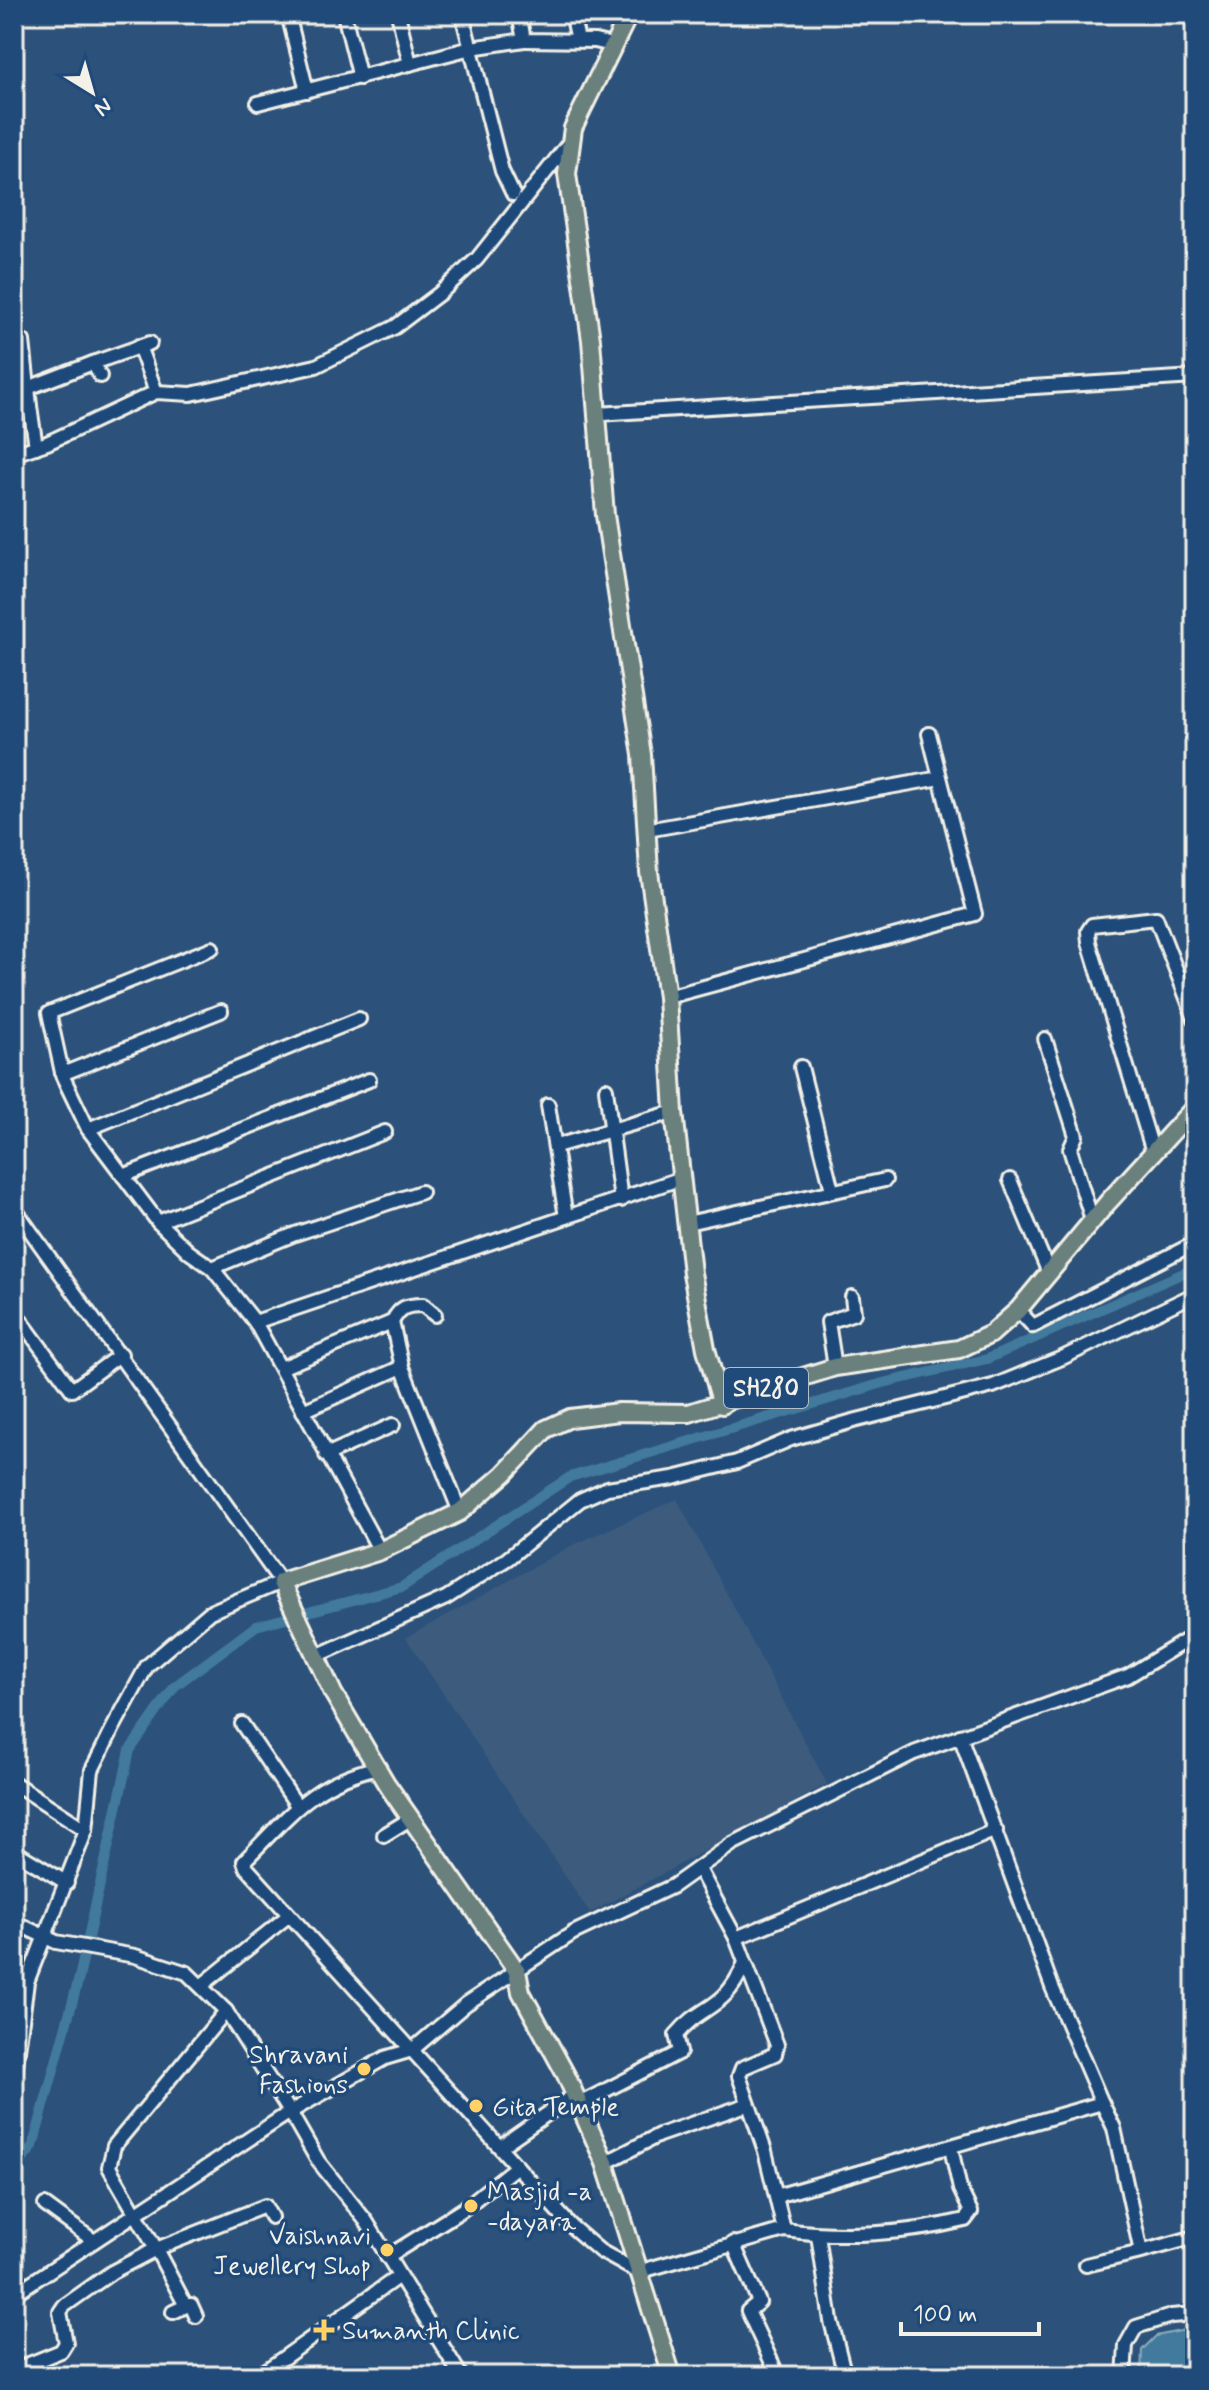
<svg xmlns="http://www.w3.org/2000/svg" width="1209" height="2390" font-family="Mynerve,sans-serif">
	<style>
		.built { fill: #3c5b7d }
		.water { fill: #427a9d; stroke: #89aabb; stroke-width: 2 }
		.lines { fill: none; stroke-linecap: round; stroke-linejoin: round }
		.canal { stroke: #427a9d; stroke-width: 10 }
		.minor-casing { stroke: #f4f1e8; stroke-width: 18 }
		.major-casing { stroke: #f4f1e8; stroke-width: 22 }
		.minor { stroke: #1f4a7a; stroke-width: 12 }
		.major { stroke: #6a807c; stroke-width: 16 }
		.poi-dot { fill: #ffd166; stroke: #1f4a7a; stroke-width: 3 }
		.labels { text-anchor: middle; stroke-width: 7; stroke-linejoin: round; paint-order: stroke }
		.shield { fill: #1f4a7a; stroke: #b4bfc7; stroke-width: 2 }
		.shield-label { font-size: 24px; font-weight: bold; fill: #f4f1e8 }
		.poi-label { font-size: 26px; fill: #f4f1e8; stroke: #1f4a7a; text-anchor: start }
	</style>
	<rect width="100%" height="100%" fill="#2c527b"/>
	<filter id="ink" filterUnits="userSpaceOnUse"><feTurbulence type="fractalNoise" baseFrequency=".0125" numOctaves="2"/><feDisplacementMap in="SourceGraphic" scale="16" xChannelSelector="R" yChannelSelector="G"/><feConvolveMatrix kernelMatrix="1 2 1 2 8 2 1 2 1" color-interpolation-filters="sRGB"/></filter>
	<g filter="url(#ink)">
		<polygon class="built" points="677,1499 827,1784 590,1913 406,1638 571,1546"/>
		<polygon class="water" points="1195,2328 1195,2376 1141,2376 1142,2350 1156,2336"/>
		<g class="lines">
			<polyline class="canal" points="14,2171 33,2146 79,1978 130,1750 175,1686 256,1626 402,1587 570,1477 883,1383 987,1359 1195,1268"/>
			<defs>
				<g id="minor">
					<polyline points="288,14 307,91"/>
					<polyline points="344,14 360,78"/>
					<polyline points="398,14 410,64"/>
					<polyline points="462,14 502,171 513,194"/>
					<polyline points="519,14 524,40 595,41 612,45"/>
					<polyline points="572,14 578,40"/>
					<polyline points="258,103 471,48 524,40"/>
					<polyline points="14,343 23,341 30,406"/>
					<polyline points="139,346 156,392"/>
					<polyline points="93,363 150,343"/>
					<polyline points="28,388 93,363 100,376"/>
					<polyline points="14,409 30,406 36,447"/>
					<polyline points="597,414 1195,377"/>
					<polyline points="14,454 47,443 156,392 191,394 316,366 395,327 440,293 477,259 569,143"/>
					<polyline points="647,830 940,778"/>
					<polyline points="212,948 49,1013 63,1077 88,1129 158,1222 189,1252 212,1268 255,1322 380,1551"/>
					<polyline points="667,997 975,914 929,734"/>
					<polyline points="1045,1039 1076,1136 1070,1149 1092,1220"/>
					<polyline points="801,1067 832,1190"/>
					<polyline points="62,1074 221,1011"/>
					<polyline points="606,1089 621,1200"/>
					<polyline points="548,1105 566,1217"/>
					<polyline points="88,1129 359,1019"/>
					<polyline points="556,1146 674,1112"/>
					<polyline points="1153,1152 1089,942 1088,931 1092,925 1156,918 1195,1019"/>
					<polyline points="123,1176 369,1080"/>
					<polyline points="1010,1180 1049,1273"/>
					<polyline points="14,1208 281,1582 210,1612 147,1666 113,1728 92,1770 86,1830 27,1982 14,2081"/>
					<polyline points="158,1222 385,1132"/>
					<polyline points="687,1223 885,1180"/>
					<polyline points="212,1268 295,1234 421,1192"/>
					<polyline points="1018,1310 1033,1326 1195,1243"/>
					<polyline points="14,1311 72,1390 121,1354"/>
					<path d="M 435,1315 L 423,1305 C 406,1305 400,1307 392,1322 L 402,1367 L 460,1512"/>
					<polyline points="255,1322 682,1178"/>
					<polyline points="835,1367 828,1322 854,1313 852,1297"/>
					<polyline points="281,1368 392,1322"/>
					<polyline points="303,1411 402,1367"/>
					<polyline points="326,1455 393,1425"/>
					<polyline points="314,1657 446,1598 507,1559 580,1500 607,1488 673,1478 737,1462 791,1439 853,1421 993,1386 1062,1358 1195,1294"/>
					<polyline points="242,1724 298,1807"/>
					<path d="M 379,1767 C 312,1782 290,1815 244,1861 L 246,1867 L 571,2226 L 600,2251 L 638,2272 L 784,2230 L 765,2151 L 739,2076 L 742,2068 L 775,2054 L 777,2045 L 736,1938 L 699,1869"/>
					<polyline points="14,1783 86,1830"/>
					<polyline points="384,1835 410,1819"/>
					<polyline points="14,1851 67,1883"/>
					<polyline points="14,1922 56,1942 135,1956 187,1973 226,2011 290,2112 14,2294"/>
					<polyline points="736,1938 996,1830"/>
					<polyline points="201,1986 288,1916"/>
					<polyline points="226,2011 114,2146 109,2167 156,2249 265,2206 271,2217"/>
					<polyline points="1102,2103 1114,2128 1141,2252 1195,2237"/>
					<path d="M 579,2104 L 680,2052 L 676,2035 C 704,2002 723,2012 744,1965"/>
					<polyline points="501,2146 573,2096"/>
					<polyline points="605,2163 659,2135 746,2105"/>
					<polyline points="1195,2177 1192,2182 1195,2197"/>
					<polyline points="776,2196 1102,2103 1052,1987 960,1736"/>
					<polyline points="45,2205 94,2241"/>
					<path d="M 784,2230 C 843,2238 907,2234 965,2220 L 971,2212 L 960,2189 L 951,2148"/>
					<polyline points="818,2235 831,2321 845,2376"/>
					<polyline points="733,2243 759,2302 748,2311 778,2376"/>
					<polyline points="387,2257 462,2210 517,2166"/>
					<polyline points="1086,2265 1141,2252"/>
					<polyline points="186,2306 191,2305 196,2316"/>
					<polyline points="14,2370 61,2351 66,2343 60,2312 64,2306 112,2272 156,2249 186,2306 173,2312"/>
					<polyline points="258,2376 399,2276"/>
					<polyline points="461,2376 366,2221 318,2161 290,2112 385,2058 412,2050 466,2004 573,1933 673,1886 732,1844 914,1753 1128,1676 1195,1635"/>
					<polyline points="1124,2376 1126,2345 1136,2327 1171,2316 1195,2314"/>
				</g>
				<g id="major">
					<polyline points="629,14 573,128 567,174 591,340 605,515 642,755 649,872 667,997 674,1112 692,1273 706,1349 722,1405"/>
					<polyline points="672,2376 605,2163 566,2075 521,1992 517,1971 386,1783 333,1693 281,1582 380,1551 460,1512 504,1474 546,1429 570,1418 619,1412 689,1413 835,1367 959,1349 991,1334 1018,1310 1108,1202 1195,1107"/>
				</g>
			</defs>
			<use href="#minor" class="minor-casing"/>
			<use href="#major" class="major-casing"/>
			<use href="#minor" class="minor"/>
			<use href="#major" class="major"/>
		</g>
	</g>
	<g class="poi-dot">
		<circle cx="364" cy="2069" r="8"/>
		<circle cx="476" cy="2106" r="8"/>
		<circle cx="471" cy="2206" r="8"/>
		<circle cx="387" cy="2250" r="8"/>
		<path d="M320 2318h8v8h8v8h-8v8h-8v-8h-8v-8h8z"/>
	</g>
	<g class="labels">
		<rect class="shield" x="724" y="1368" width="84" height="40" rx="6"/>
		<g class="shield-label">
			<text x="766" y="1396">SH280</text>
		</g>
		<g class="poi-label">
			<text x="348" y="2063" text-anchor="end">Shravani<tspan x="348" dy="30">Fashions</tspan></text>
			<text x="492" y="2115">Gita Temple</text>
			<text x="487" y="2200">Masjid -a<tspan x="487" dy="30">-dayara</tspan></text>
			<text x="371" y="2244" text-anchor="end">Vaishnavi<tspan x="371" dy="30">Jewellery Shop</tspan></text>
			<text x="342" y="2339">Sumanth Clinic</text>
		</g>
	</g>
	<rect width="1209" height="2390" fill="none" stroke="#1f4a7a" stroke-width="48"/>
	<rect x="24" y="24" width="1161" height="2342" fill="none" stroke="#f4f1e8" stroke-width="3" filter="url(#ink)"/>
	<g transform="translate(92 92) rotate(143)" stroke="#1f4a7a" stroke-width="6" paint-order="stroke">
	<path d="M0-6L14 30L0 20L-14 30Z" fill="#f4f1e8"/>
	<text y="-12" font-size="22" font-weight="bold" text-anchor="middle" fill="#f4f1e8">N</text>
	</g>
	<path d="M901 2322v12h138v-12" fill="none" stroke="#f4f1e8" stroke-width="4"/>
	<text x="913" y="2322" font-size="24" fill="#f4f1e8" stroke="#1f4a7a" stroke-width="6" paint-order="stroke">100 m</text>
</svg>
